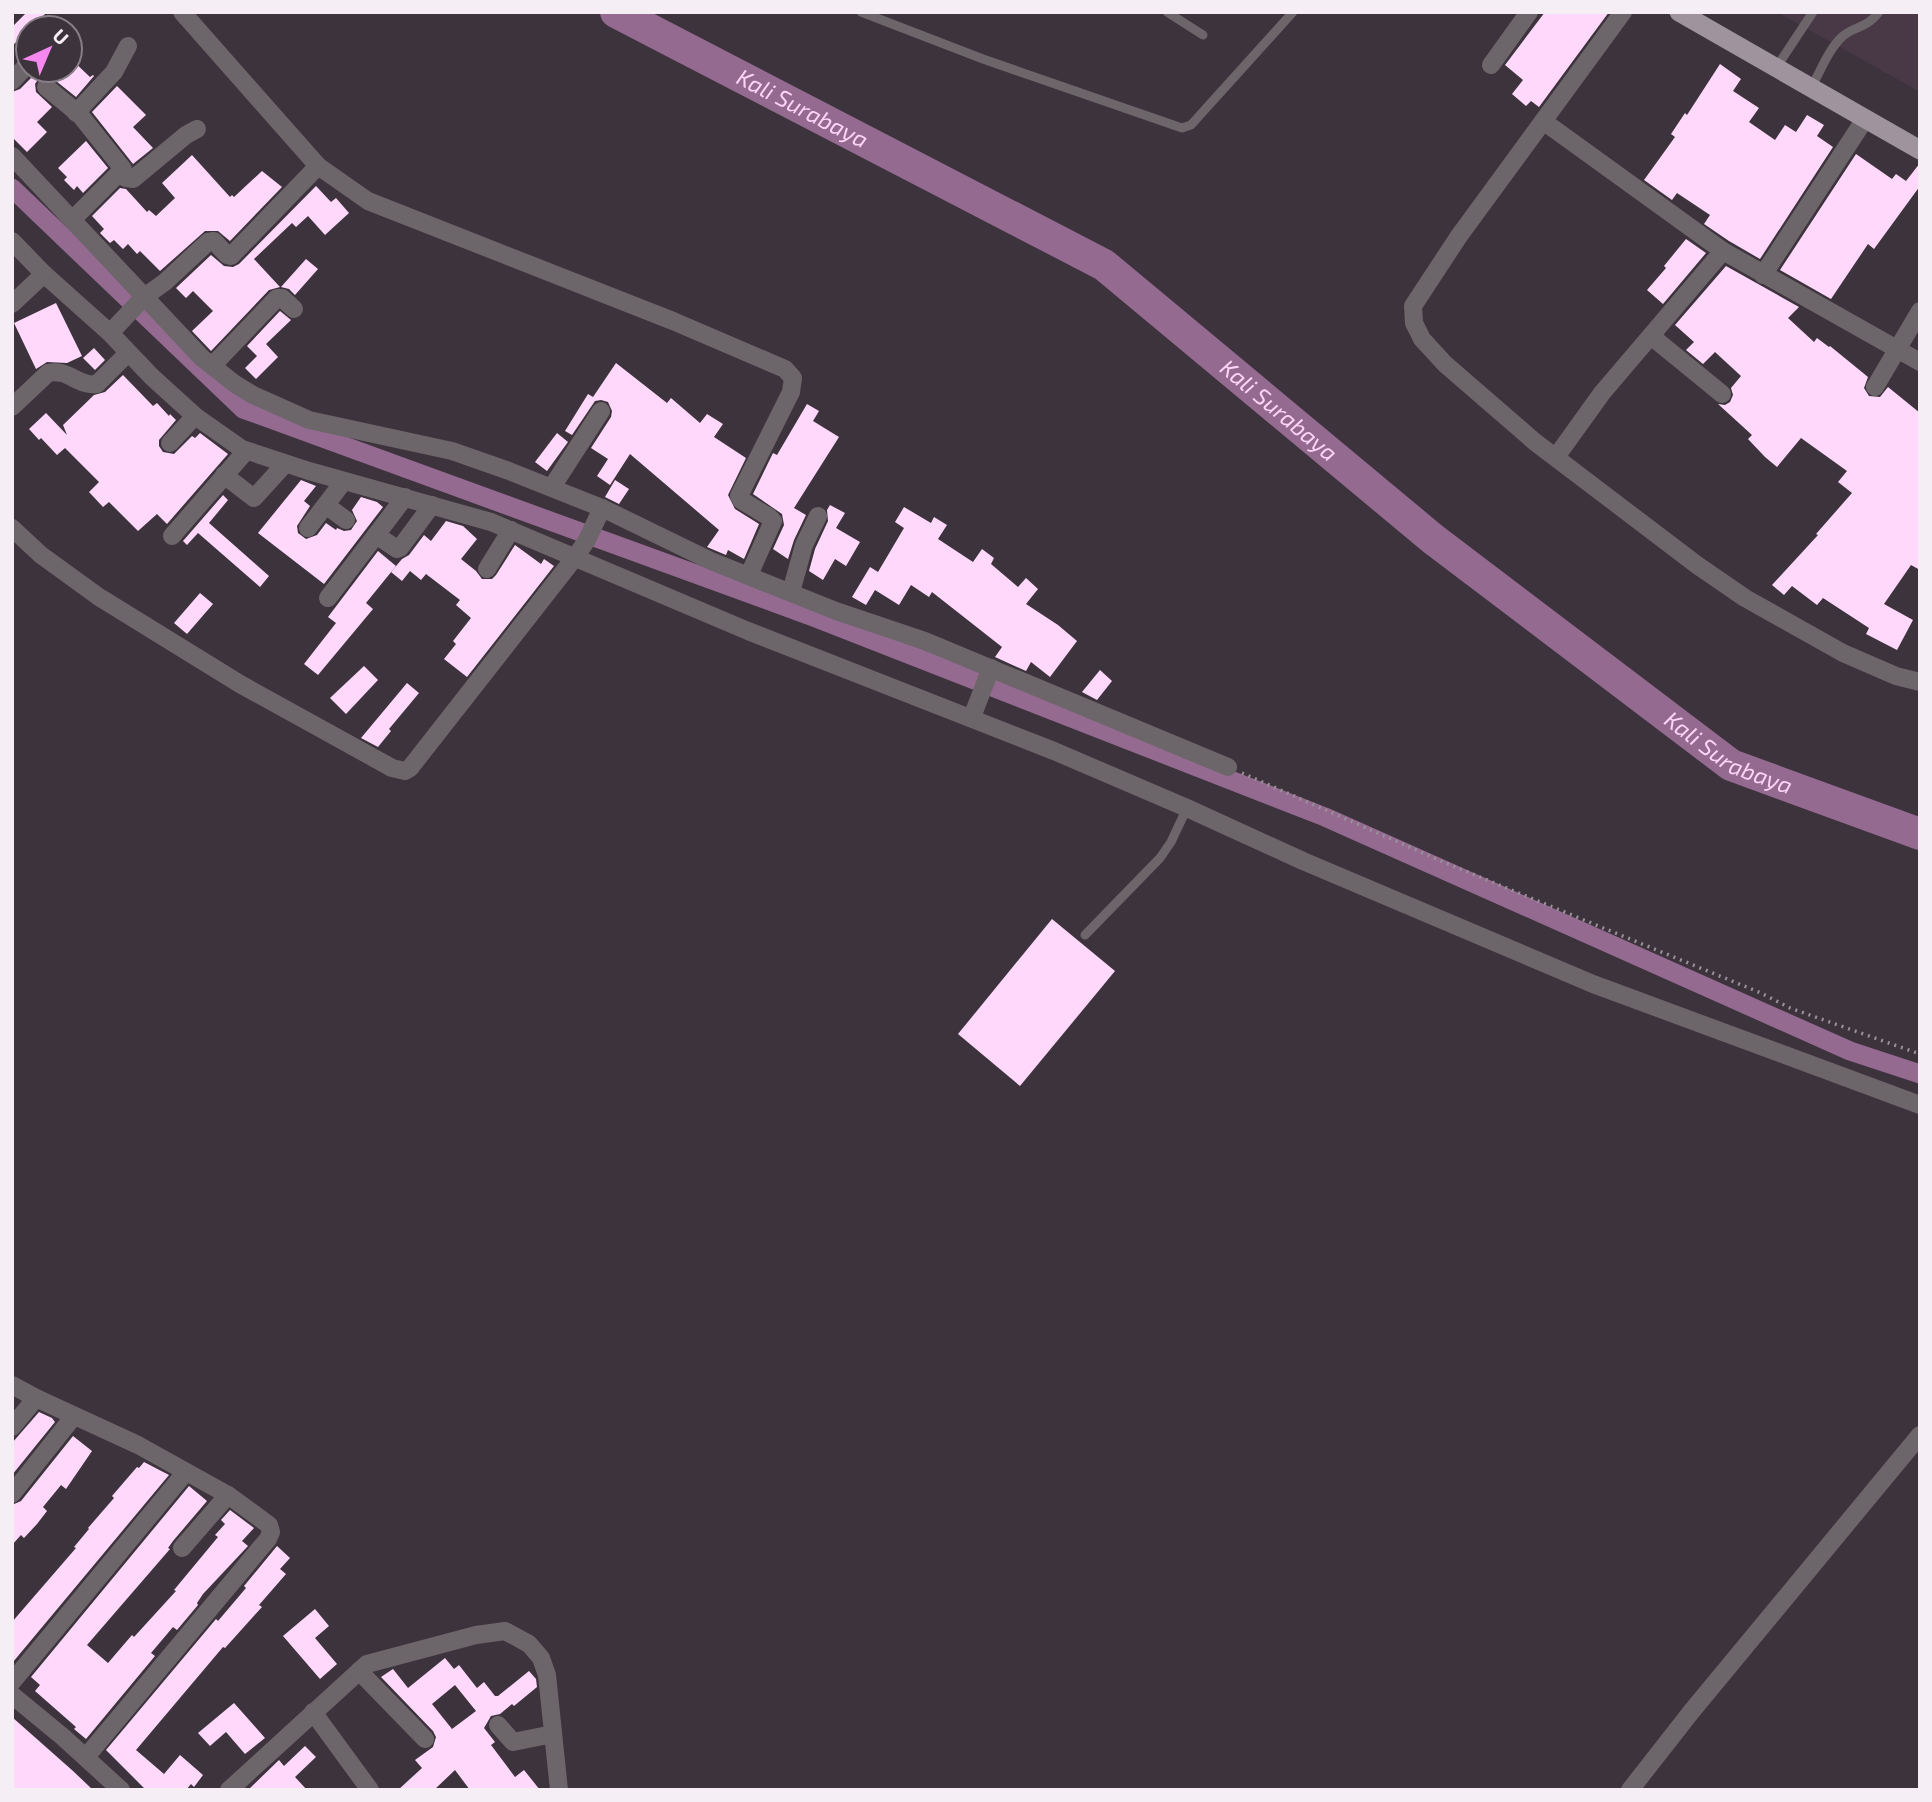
<svg xmlns="http://www.w3.org/2000/svg" width="1932" height="1802" font-family="'Exo 2',sans-serif">
	<style>
		.built { fill: #493947 }
		.lines { fill: none; stroke-linecap: round; stroke-linejoin: round }
		.canal { stroke: #956a91; stroke-width: 19 }
		.river { stroke: #956a91; stroke-width: 32 }
		.building { fill: #ffd8fb; fill-rule: evenodd }
		.path { stroke: #999198; stroke-width: 3.5; stroke-dasharray: 2 5; stroke-linecap: butt }
		.service { stroke: #6c666b; stroke-width: 9 }
		.minor { stroke: #6c666b; stroke-width: 18 }
		.primary { stroke: #9f949e; stroke-width: 19 }
		.labels { text-anchor: middle; stroke-width: 7; stroke-linejoin: round; paint-order: stroke }
		.water-label { font-size: 23px; font-style: italic; fill: #fdd5f9; stroke: #3d333c }
	</style>
	<rect width="100%" height="100%" fill="#3d333c"/>
	<polygon class="built" points="1777,12 1920,12 1920,92"/>
	<g class="lines">
		<polyline class="canal" points="12,188 243,409 808,615 1325,817 1850,1051 1920,1074"/>
		<path class="river" id="s1" d="M 616,12 L 1104,265 L 1433,539 L 1731,765 L 1920,834"/>
	</g>
	<g class="building">
		<polygon points="27,12 47,12 31,28 28,28 28,31 12,46 12,27"/>
		<polygon points="1545,12 1609,12 1539,107 1531,101 1526,106 1512,94 1523,80 1505,65"/>
		<polygon points="70,58 90,77 93,75 94,76 76,97 51,77 58,70 70,70"/>
		<polygon points="1720,64 1741,79 1733,91 1759,108 1749,122 1775,140 1785,125 1796,132 1807,115 1824,125 1817,136 1833,147 1760,259 1729,241 1704,224 1710,215 1677,193 1672,200 1644,180 1675,137 1671,134 1685,113 1687,115"/>
		<polygon points="35,74 39,78 35,84 36,92 52,107 37,122 47,132 27,152 12,137 12,92 20,89"/>
		<polygon points="117,86 146,115 133,127 153,148 133,164 92,112"/>
		<polygon points="86,141 108,168 83,193 77,186 74,190 64,180 67,177 58,168"/>
		<polygon points="1856,154 1892,179 1896,174 1906,181 1920,163 1920,186 1874,249 1868,244 1831,299 1780,270"/>
		<polygon points="192,155 230,197 232,195 234,197 262,171 282,187 230,241 218,231 205,231 160,271 140,251 137,254 128,244 123,249 114,240 110,243 100,233 104,229 92,216 120,188 126,189 147,212 149,210 156,216 175,198 162,183"/>
		<polygon points="316,186 331,202 336,198 349,213 325,235 308,216 296,227 292,223 254,259 280,287 269,290 211,351 192,331 213,311 193,291 186,298 176,288 211,255 224,266 233,267 239,264"/>
		<polygon points="1686,239 1706,253 1663,304 1647,290 1666,268 1664,266"/>
		<polygon points="306,259 318,269 295,295 289,289 281,287"/>
		<polygon points="1726,266 1799,307 1788,318 1814,342 1817,338 1829,347 1830,346 1868,377 1864,388 1869,396 1880,397 1888,387 1920,413 1920,570 1911,565 1884,604 1913,620 1897,650 1866,634 1869,628 1823,598 1817,605 1792,586 1784,595 1772,585 1818,535 1816,534 1852,493 1838,482 1847,471 1801,438 1777,467 1765,457 1748,439 1752,435 1718,404 1725,405 1730,402 1733,395 1731,388 1741,376 1715,352 1703,364 1686,350 1694,342 1675,325"/>
		<polygon points="56,303 82,356 67,363 47,362 36,369 14,323"/>
		<polygon points="280,311 291,320 266,344 278,357 256,379 245,368 257,356 247,346"/>
		<polygon points="94,348 105,360 95,370 83,358"/>
		<polygon points="616,363 667,403 671,398 700,423 707,414 723,424 714,437 746,458 728,495 735,509 759,524 744,559 728,550 726,555 707,547 719,530 630,454 610,485 597,476 608,459 591,448 611,417 612,411 608,402 601,400 595,401 572,435 565,431 588,394 593,397"/>
		<polygon points="123,375 153,406 157,403 169,416 170,414 176,420 159,440 159,446 163,452 174,454 192,436 195,438 200,433 228,454 167,524 157,514 138,531 109,502 103,507 89,492 99,482 65,448 57,455 41,438 39,440 29,429 46,413 67,435 63,425 94,395 105,392"/>
		<polygon points="807,404 819,411 813,421 839,437 794,508 806,515 794,540 788,559 773,549 784,525 782,514 753,494 773,453 777,455"/>
		<polygon points="557,433 568,442 547,471 535,462"/>
		<polygon points="301,480 316,486 304,501 310,506 297,526 298,533 306,539 317,535 326,523 336,530 337,528 344,531 351,530 357,521 352,510 361,497 377,502 383,507 324,584 258,533"/>
		<polygon points="615,480 629,489 619,504 605,497"/>
		<polygon points="223,495 228,500 209,523 269,576 260,587 198,533 187,545 183,541"/>
		<polygon points="830,505 845,513 836,528 860,542 846,566 835,559 823,580 809,571 815,549 828,521 827,510"/>
		<polygon points="904,507 931,523 934,517 947,525 938,539 973,562 982,549 994,558 991,564 1018,587 1026,578 1038,589 1026,604 1058,625 1077,641 1050,677 1031,662 1026,671 995,657 1002,647 932,592 929,597 911,585 899,605 875,590 866,605 852,597 870,567 878,572 904,528 895,522"/>
		<polygon points="446,521 463,526 477,539 461,559 476,571 482,579 492,579 496,575 515,545 541,564 544,559 554,566 467,677 444,659 456,644 453,641 471,618 456,605 460,600 426,574 421,580 410,571 402,581 391,572 402,559 409,555 424,535 431,541"/>
		<polygon points="378,551 396,566 366,603 373,609 318,675 304,664 336,623 328,617"/>
		<polygon points="200,593 213,604 187,634 174,623"/>
		<polygon points="364,666 378,680 346,714 330,698"/>
		<polygon points="1100,670 1112,681 1097,700 1082,692"/>
		<polygon points="407,683 419,693 389,729 391,731 378,747 361,738"/>
		<polygon points="1052,919 1115,971 1020,1086 958,1034"/>
		<polygon points="39,1412 52,1418 55,1422 12,1475 12,1443"/>
		<polygon points="73,1436 92,1451 66,1489 61,1485 43,1507 47,1511 37,1524 24,1538 21,1535 12,1545 12,1505 21,1501"/>
		<polygon points="144,1462 169,1475 13,1662 12,1622 76,1548 74,1547 89,1529 88,1528 114,1498 112,1496 137,1467 139,1468"/>
		<polygon points="189,1486 207,1501 173,1541 168,1548 170,1549 87,1645 108,1663 132,1635 134,1637 176,1591 174,1590 218,1537 215,1535 225,1524 221,1520 230,1510 254,1528 242,1541 248,1546 203,1594 197,1603 198,1605 177,1630 173,1627 151,1653 155,1656 86,1739 74,1729 76,1727 35,1691 40,1685 31,1677"/>
		<polygon points="277,1546 290,1558 280,1569 286,1574 259,1605 262,1607 252,1618 225,1648 223,1647 136,1750 164,1774 180,1755 203,1775 194,1787 191,1784 186,1790 146,1790 106,1750 216,1619 218,1621 246,1588 244,1586"/>
		<polygon points="315,1609 329,1626 315,1638 337,1664 320,1679 283,1636"/>
		<path d="M 445,1658 L 454,1669 L 459,1665 L 477,1688 L 484,1682 L 495,1696 L 498,1696 L 529,1671 L 536,1679 L 537,1687 L 514,1706 L 512,1704 L 500,1714 L 491,1716 L 484,1728 L 495,1742 L 491,1745 L 515,1777 L 524,1770 L 540,1790 L 470,1790 L 455,1770 L 434,1790 L 398,1790 L 422,1768 L 415,1760 L 433,1747 L 436,1737 L 433,1731 L 381,1677 L 393,1669 L 408,1688 ZM 455,1685 L 476,1711 L 452,1729 L 432,1704 Z"/>
		<polygon points="234,1703 265,1738 245,1754 226,1732 210,1746 198,1733"/>
		<polygon points="12,1717 73,1771 93,1790 12,1790"/>
		<polygon points="305,1746 316,1757 295,1777 307,1790 248,1790 279,1760 284,1766"/>
	</g>
	<g class="lines">
		<polyline class="path" points="1242,773 1441,861 1761,993 1790,1008 1920,1054"/>
		<g class="service">
			<polyline points="861,12 983,59 1182,128 1191,125 1293,12"/>
			<polyline points="1167,12 1203,35"/>
			<polyline points="1776,68 1813,12"/>
			<path d="M 1811,88 C 1820,72 1829,48 1843,36 C 1857,25 1866,29 1879,12"/>
			<polyline points="1085,935 1160,858 1171,842 1187,808"/>
		</g>
		<g class="minor">
			<polyline points="182,12 318,166 368,201 673,321 785,369 793,378 791,392 739,496 741,500 769,517 773,521 749,575"/>
			<polyline points="1623,12 1459,236 1413,306 1414,323 1422,339 1445,364 1535,442 1697,565 1745,598 1843,653 1896,676 1920,682"/>
			<polyline points="1491,65 1529,12"/>
			<polyline points="12,81 28,64"/>
			<polyline points="46,87 80,115 123,169 72,220"/>
			<polyline points="76,113 114,72 128,46"/>
			<polyline points="1543,121 1723,251 1920,362"/>
			<polyline points="12,156 202,358 235,384 253,395 309,420 452,451 509,471 602,508 711,561 836,611 925,641 1228,767"/>
			<polyline points="120,174 126,178 133,179 186,135 197,129"/>
			<polyline points="12,241 44,274 110,333 152,377 195,416 242,449 309,471 491,522 748,631 1054,751 1187,808 1303,861 1593,984 1920,1105"/>
			<polyline points="1763,275 1865,119"/>
			<polyline points="12,304 44,274"/>
			<polyline points="110,333 144,297 165,282 208,242 214,241 227,255 231,256 318,166"/>
			<polyline points="1651,336 1722,394"/>
			<polyline points="212,366 277,298 282,298 294,309"/>
			<polyline points="1875,387 1920,311"/>
			<path d="M 12,407 L 48,373 C 68,368 78,387 97,384 L 128,353"/>
			<polyline points="170,443 195,416"/>
			<polyline points="1556,457 1602,393 1723,251"/>
			<polyline points="224,475 254,498 285,464"/>
			<polyline points="552,487 601,411"/>
			<polyline points="327,506 346,520"/>
			<polyline points="12,528 41,555 99,597 240,684 392,768 405,771 410,768 576,556 587,540 602,508"/>
			<polyline points="308,528 344,481"/>
			<polyline points="376,535 397,549 400,548 432,505"/>
			<polyline points="172,536 246,451"/>
			<polyline points="487,569 511,530"/>
			<polyline points="791,592 804,545 818,516"/>
			<polyline points="328,598 405,497"/>
			<polyline points="972,717 991,668"/>
			<polyline points="12,1385 36,1398 138,1445 228,1495 269,1525 271,1532 268,1539 86,1757"/>
			<polyline points="12,1427 36,1398"/>
			<polyline points="12,1494 74,1416"/>
			<polyline points="182,1548 228,1495"/>
			<polyline points="359,1671 425,1739"/>
			<polyline points="12,1682 185,1473"/>
			<polyline points="12,1695 63,1737 121,1790"/>
			<polyline points="313,1712 370,1790"/>
			<polyline points="498,1725 513,1742 553,1734"/>
			<polyline points="229,1790 367,1664 476,1635 505,1631 529,1644 541,1658 547,1675 559,1790"/>
			<polyline points="1630,1790 1691,1712 1920,1435"/>
		</g>
		<polyline class="primary" points="1679,12 1920,150"/>
	</g>
	<g class="labels">
		<g class="water-label">
			<text dy="8" stroke="none"><textPath href="#s1" startOffset="210">Kali Surabaya</textPath></text>
			<text dy="8" stroke="none"><textPath href="#s1" startOffset="777">Kali Surabaya</textPath></text>
			<text dy="8" stroke="none"><textPath href="#s1" startOffset="1344">Kali Surabaya</textPath></text>
		</g>
	</g>
	<rect width="1932" height="1802" fill="none" stroke="#f5eef4" stroke-width="28"/>
	<g transform="translate(49 49) rotate(44)"><circle r="33" fill="#3d333c" stroke="#877e86" stroke-width="2"/>
	<path d="M0-5L12 26L0 18L-12 26Z" fill="#f589ef"/>
	<text y="-10" font-size="19" font-weight="bold" text-anchor="middle" fill="#f5eef4">U</text>
	</g>
</svg>
